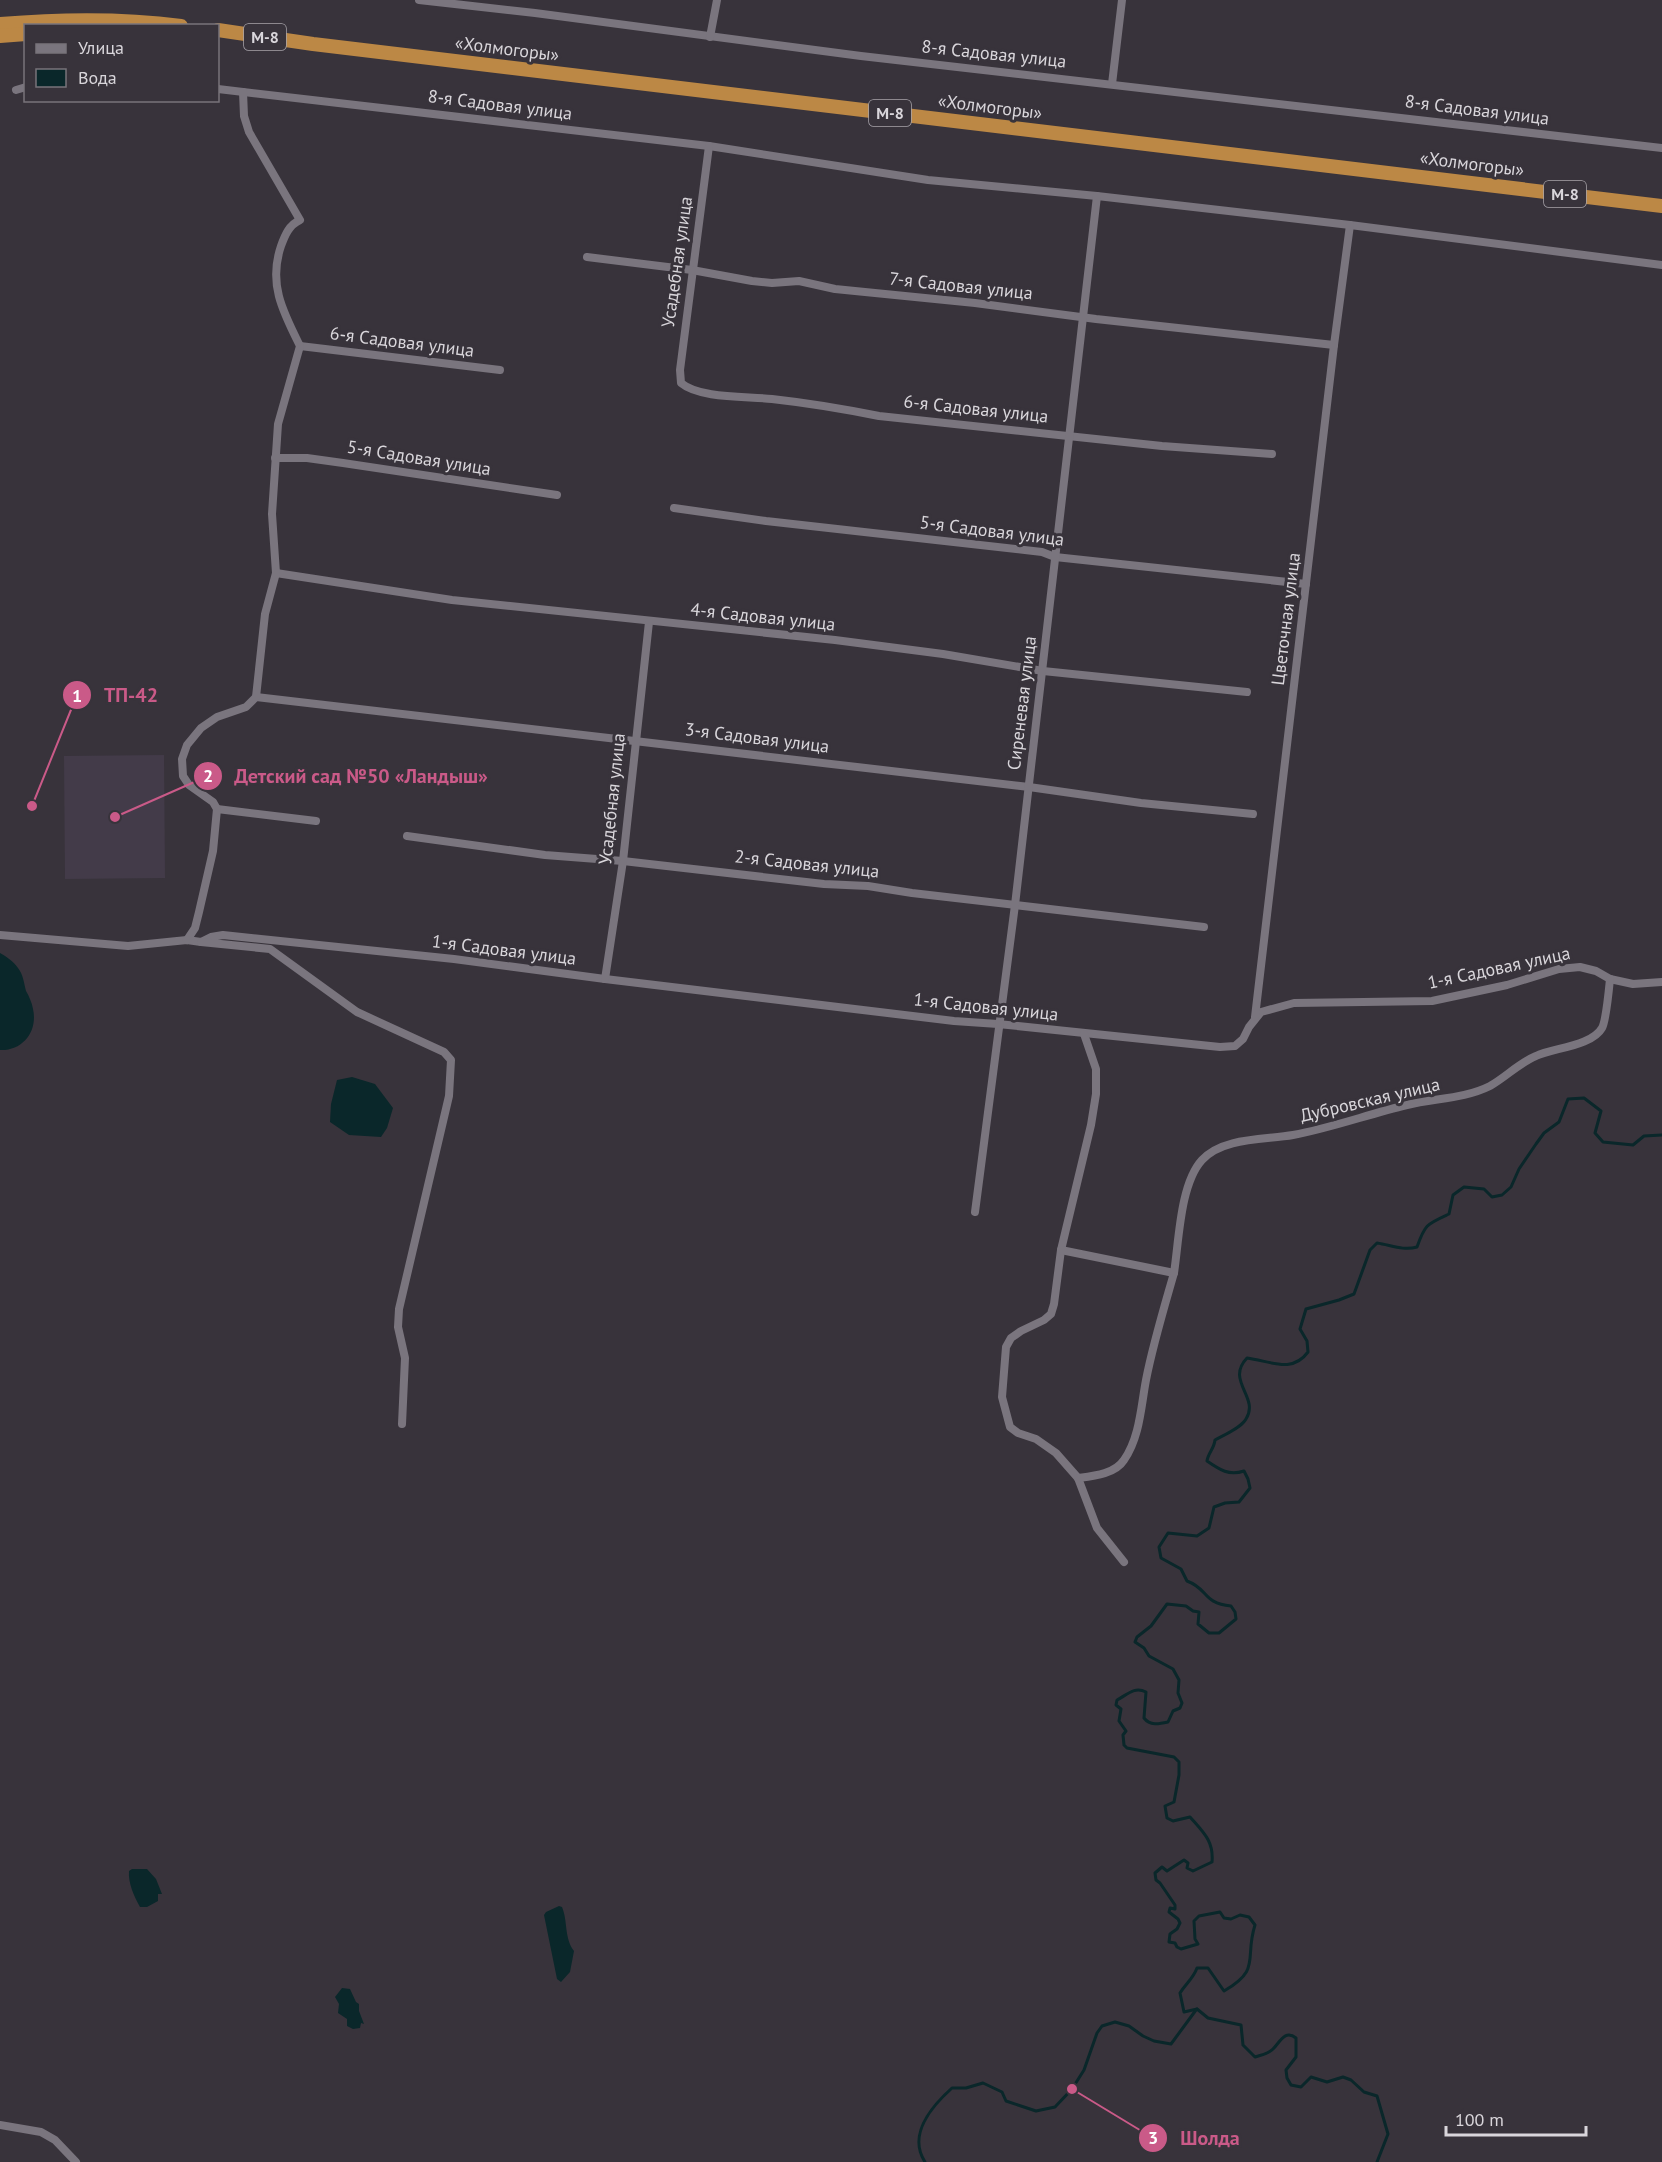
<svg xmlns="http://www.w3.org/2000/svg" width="1662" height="2162" font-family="'PT Sans',sans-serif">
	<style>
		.built { fill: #433b49 }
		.water { fill: #0a272a }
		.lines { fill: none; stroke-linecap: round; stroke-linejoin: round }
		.stream { stroke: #0a272a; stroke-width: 3 }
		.minor { stroke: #7a757e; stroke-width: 8 }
		.trunk { stroke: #bc8845; stroke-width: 14 }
		.labels { text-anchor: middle; stroke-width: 6; stroke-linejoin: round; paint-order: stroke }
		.shield { fill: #38333b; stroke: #a9a5ab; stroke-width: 1.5 }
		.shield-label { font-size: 16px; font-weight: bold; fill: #d9d6db }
		.street-label { font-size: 18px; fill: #d9d6db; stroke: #38333b }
		.leader { fill: none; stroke: #ca5a88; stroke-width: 2 }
		.callout-dot { fill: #ca5a88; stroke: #38333b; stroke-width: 2 }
		.mark-label { font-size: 18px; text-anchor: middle; font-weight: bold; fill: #fff }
		.callout-label { font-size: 20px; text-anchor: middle; font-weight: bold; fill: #ca5a88; stroke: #38333b; stroke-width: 6; stroke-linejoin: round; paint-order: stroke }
	</style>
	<rect width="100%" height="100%" fill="#38333b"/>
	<polygon class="built" points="164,755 165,878 65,879 64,756"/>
	<g class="water">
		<path d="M 0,953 C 7,957 13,961 18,968 C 23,974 24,983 26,991 C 29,996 32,1003 33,1009 C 38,1031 23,1051 0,1050 Z"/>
		<polygon points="352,1077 375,1084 393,1108 387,1128 381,1137 349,1135 330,1122 331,1104 337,1080"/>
		<path d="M 132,1869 L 147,1869 L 156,1879 L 162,1894 L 158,1894 L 158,1901 L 147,1907 L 140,1907 C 134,1896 128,1883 129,1871 Z"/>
		<path d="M 559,1906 L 562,1907 C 568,1921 564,1938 574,1951 L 570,1972 L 561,1982 L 557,1979 L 544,1915 L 546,1912 Z"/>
		<polygon points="342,1988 350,1989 356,2002 359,2004 359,2011 364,2024 361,2023 360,2028 353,2029 347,2026 347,2019 338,2013 339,2004 335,1997"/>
	</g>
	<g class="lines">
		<g class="stream">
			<path d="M 1197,2009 L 1184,2012 L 1180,1993 C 1186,1983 1193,1979 1197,1968 L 1208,1968 L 1224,1991 C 1262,1969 1244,1959 1255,1925 L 1249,1917 L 1240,1915 L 1231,1919 L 1224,1918 L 1220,1912 L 1199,1916 L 1194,1921 L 1195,1939 L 1198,1944 L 1181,1949 L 1177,1947 L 1175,1943 L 1169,1942 L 1170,1934 L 1177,1929 L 1180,1923 L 1178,1919 L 1169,1912 L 1170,1908 L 1175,1909 L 1175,1905 L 1160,1883 L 1156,1880 L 1155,1873 L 1162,1867 L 1167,1871 L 1184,1860 L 1188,1863 L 1187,1868 L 1193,1871 L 1212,1862 C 1214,1841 1203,1832 1190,1817 L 1173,1821 L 1167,1818 L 1165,1806 L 1174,1802 L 1179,1775 L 1179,1762 L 1174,1757 L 1127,1748 L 1124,1745 L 1123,1735 L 1126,1731 L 1119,1721 L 1121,1709 L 1116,1705 L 1117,1700 C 1127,1695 1134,1686 1146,1692 L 1144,1718 C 1150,1726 1159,1724 1168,1722 L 1173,1711 L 1180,1708 L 1182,1703 L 1178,1693 L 1179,1680 L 1173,1669 L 1149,1656 L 1144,1648 L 1135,1642 L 1137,1637 L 1151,1626 L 1167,1604 L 1186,1606 L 1193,1611 L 1199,1612 L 1198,1624 L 1209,1633 L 1219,1633 L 1236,1619 L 1235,1612 L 1231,1606 C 1202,1603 1209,1589 1187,1581 L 1181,1569 L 1161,1558 L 1159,1547 L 1168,1533 L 1197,1536 L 1209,1528 L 1214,1507 L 1225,1503 L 1239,1502 L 1250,1488 L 1248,1479 L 1244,1471 C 1229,1476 1220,1470 1207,1461 C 1208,1453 1214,1449 1215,1440 C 1224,1435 1241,1428 1246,1419 C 1260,1397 1225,1381 1247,1358 C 1270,1361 1292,1374 1308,1352 L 1307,1341 L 1300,1329 L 1306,1309 L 1339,1300 L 1354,1294 L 1370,1250 L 1377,1243 C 1391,1245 1403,1251 1417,1247 C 1425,1224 1427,1224 1449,1214 L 1453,1195 L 1464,1187 L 1484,1189 L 1492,1197 L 1502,1195 L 1511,1187 L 1519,1169 L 1536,1144 L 1544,1133 L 1559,1122 L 1568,1099 L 1584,1098 L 1601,1111 L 1595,1133 L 1603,1142 L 1633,1145 L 1644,1136 L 1662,1135"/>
			<path d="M 1197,2009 L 1208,2018 L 1241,2025 L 1243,2045 L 1255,2057 C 1261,2055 1268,2054 1273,2049 C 1280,2042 1285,2029 1296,2038 L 1296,2057 L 1286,2070 L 1287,2078 L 1291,2085 L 1301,2087 L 1311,2077 L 1327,2082 L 1343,2077 L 1351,2080 L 1364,2092 L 1377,2096 L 1388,2134 L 1377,2162"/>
			<path d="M 925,2162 C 907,2134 932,2106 952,2088 L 966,2088 L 983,2083 L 1002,2092 L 1006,2101 L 1036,2111 L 1055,2107 L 1072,2089 L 1084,2070 L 1097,2033 L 1102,2026 L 1115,2022 L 1129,2026 L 1143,2036 L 1154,2041 L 1171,2044 L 1196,2010"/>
		</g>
		<g class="minor">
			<polyline points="419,0 535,13 861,56 1662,148"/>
			<polyline points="710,37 717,0"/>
			<polyline points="1112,84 1122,0"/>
			<polyline points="218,89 709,146 928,180 1097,196 1350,225 1662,265"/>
			<polyline points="16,90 26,87"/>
			<path d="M 709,146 L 680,370 L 681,383 C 700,399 748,396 772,399 C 808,403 844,409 879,416 L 1162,446 L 1272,454"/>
			<polyline points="587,257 692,270 752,281 772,283 799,281 835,289 975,303 1096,319 1334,345"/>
			<polyline points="300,346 500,370"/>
			<polyline points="275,458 307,458 343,463 557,495"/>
			<polyline points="674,508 766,521 1042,552 1055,557 1306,584"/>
			<polyline points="276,573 452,600 835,640 943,654 1043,671 1247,692"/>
			<polyline points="256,697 1029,787 1141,803 1253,814"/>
			<polyline points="217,809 316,821"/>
			<polyline points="407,836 545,855 623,861 824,884 868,886 912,893 1204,927"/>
			<polyline points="0,935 128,946 187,940 201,942 211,937 223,935 454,959 605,979 954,1021 998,1024 1220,1047 1235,1046 1243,1039 1249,1027 1261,1012 1294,1003 1432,1001 1507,985 1559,969 1580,967 1596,971 1610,979 1633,984 1662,982"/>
			<path d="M 187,940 L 195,928 L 199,912 L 213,851 L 217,809 L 213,802 L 189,785 L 183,776 L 182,759 L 187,745 L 201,728 L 217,717 L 246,707 L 256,697 L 265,614 L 276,573 L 272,514 L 278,424 L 300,346 C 283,312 268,284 281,246 C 285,235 289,225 300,220 L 249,132 L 244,116 L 243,92"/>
			<polyline points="201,942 270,949 357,1012 444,1052 451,1060 449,1096 399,1309 398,1327 405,1358 402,1424"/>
			<polyline points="605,979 623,861 649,622"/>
			<polyline points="1255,1017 1334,345 1350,225"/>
			<polyline points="1084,1034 1096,1069 1096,1094 1091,1125 1061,1250 1054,1304 1051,1314 1044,1320 1021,1331 1011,1338 1006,1347 1002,1397 1010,1427 1018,1433 1036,1439 1056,1453 1078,1478 1097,1528 1124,1562"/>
			<polyline points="975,1212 1015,905 1097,196"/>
			<path d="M 1061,1250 L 1174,1273 C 1164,1308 1153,1344 1146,1380 C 1141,1406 1140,1437 1124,1460 C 1115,1474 1094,1476 1078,1478"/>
			<path d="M 1174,1273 C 1179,1241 1180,1184 1202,1160 C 1223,1137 1265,1140 1293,1135 C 1331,1128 1369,1114 1407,1105 C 1435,1098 1464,1099 1490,1086 C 1506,1077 1519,1063 1536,1056 C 1553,1048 1592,1046 1602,1028 C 1606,1021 1609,989 1610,979"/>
			<polyline points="0,2125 41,2132 55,2140 76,2162"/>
		</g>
		<g class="trunk">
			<path d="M 0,24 C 60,19 121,18 181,26"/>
			<polyline points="218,30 313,44 1662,206"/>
			<polyline points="0,36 26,34"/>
		</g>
	</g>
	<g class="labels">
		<g class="shield">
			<rect x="244" y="24" width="42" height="26" rx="4.5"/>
			<rect x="869" y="100" width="42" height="26" rx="4.5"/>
			<rect x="1544" y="181" width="42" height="26" rx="4.5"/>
		</g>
		<g class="shield-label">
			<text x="265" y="43">М-8</text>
			<text x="890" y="119">М-8</text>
			<text x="1565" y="200">М-8</text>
		</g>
		<g class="street-label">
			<text transform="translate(507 49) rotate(7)" y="6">«Холмогоры»</text>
			<text transform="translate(994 54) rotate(6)" y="6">8-я Садовая улица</text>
			<text transform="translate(500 105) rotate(7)" y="6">8-я Садовая улица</text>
			<text transform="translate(990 107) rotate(7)" y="6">«Холмогоры»</text>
			<text transform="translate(1477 110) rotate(7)" y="6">8-я Садовая улица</text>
			<text transform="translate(1472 164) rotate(7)" y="6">«Холмогоры»</text>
			<text transform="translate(677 262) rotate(-82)" y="6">Усадебная улица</text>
			<text transform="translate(961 286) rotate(6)" y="6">7-я Садовая улица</text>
			<text transform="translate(402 342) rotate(7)" y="6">6-я Садовая улица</text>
			<text transform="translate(976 409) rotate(6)" y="6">6-я Садовая улица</text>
			<text transform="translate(419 458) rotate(9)" y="6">5-я Садовая улица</text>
			<text transform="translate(992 531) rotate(7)" y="6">5-я Садовая улица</text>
			<text transform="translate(763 617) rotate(6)" y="6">4-я Садовая улица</text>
			<text transform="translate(1286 619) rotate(-83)" y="6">Цветочная улица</text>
			<text transform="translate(1022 703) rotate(-83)" y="6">Сиреневая улица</text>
			<text transform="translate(757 738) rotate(7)" y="6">3-я Садовая улица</text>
			<text transform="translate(612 799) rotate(-84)" y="6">Усадебная улица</text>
			<text transform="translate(807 864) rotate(6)" y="6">2-я Садовая улица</text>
			<text transform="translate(504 950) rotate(7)" y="6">1-я Садовая улица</text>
			<text transform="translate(1499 968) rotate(-12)" y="6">1-я Садовая улица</text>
			<text transform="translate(986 1007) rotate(6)" y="6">1-я Садовая улица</text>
			<text transform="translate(1370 1100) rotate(-13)" y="6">Дубровская улица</text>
		</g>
	</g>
	<path class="leader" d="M32 806L77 695M115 817L208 776M1072 2089L1153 2138"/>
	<g class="callout-dot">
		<circle cx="32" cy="806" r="6"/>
		<circle cx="115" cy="817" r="6"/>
		<circle cx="1072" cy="2089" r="6"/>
		<circle cx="77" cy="695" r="15"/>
		<circle cx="208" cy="776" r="15"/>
		<circle cx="1153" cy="2138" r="15"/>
	</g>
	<g class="mark-label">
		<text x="77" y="702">1</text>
		<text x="208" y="782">2</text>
		<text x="1153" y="2144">3</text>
	</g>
	<g class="callout-label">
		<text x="131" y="702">ТП-42</text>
		<text x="361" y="783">Детский сад №50 «Ландыш»</text>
		<text x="1210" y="2145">Шолда</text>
	</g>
	<rect x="24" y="24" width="195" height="78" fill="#38333b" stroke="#78747b" stroke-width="1.5"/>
	<rect x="36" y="44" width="30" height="9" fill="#7a757e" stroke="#78747b" stroke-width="1.5"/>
	<text x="78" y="54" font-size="18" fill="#d9d6db">Улица</text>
	<rect x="36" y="69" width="30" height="18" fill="#0a272a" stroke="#78747b" stroke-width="1.5"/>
	<text x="78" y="84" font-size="18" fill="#d9d6db">Вода</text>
	<path d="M1446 2126v9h140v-9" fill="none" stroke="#d9d6db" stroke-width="3"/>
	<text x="1455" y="2126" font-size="18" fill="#d9d6db" stroke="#38333b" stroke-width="4.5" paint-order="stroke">100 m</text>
</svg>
